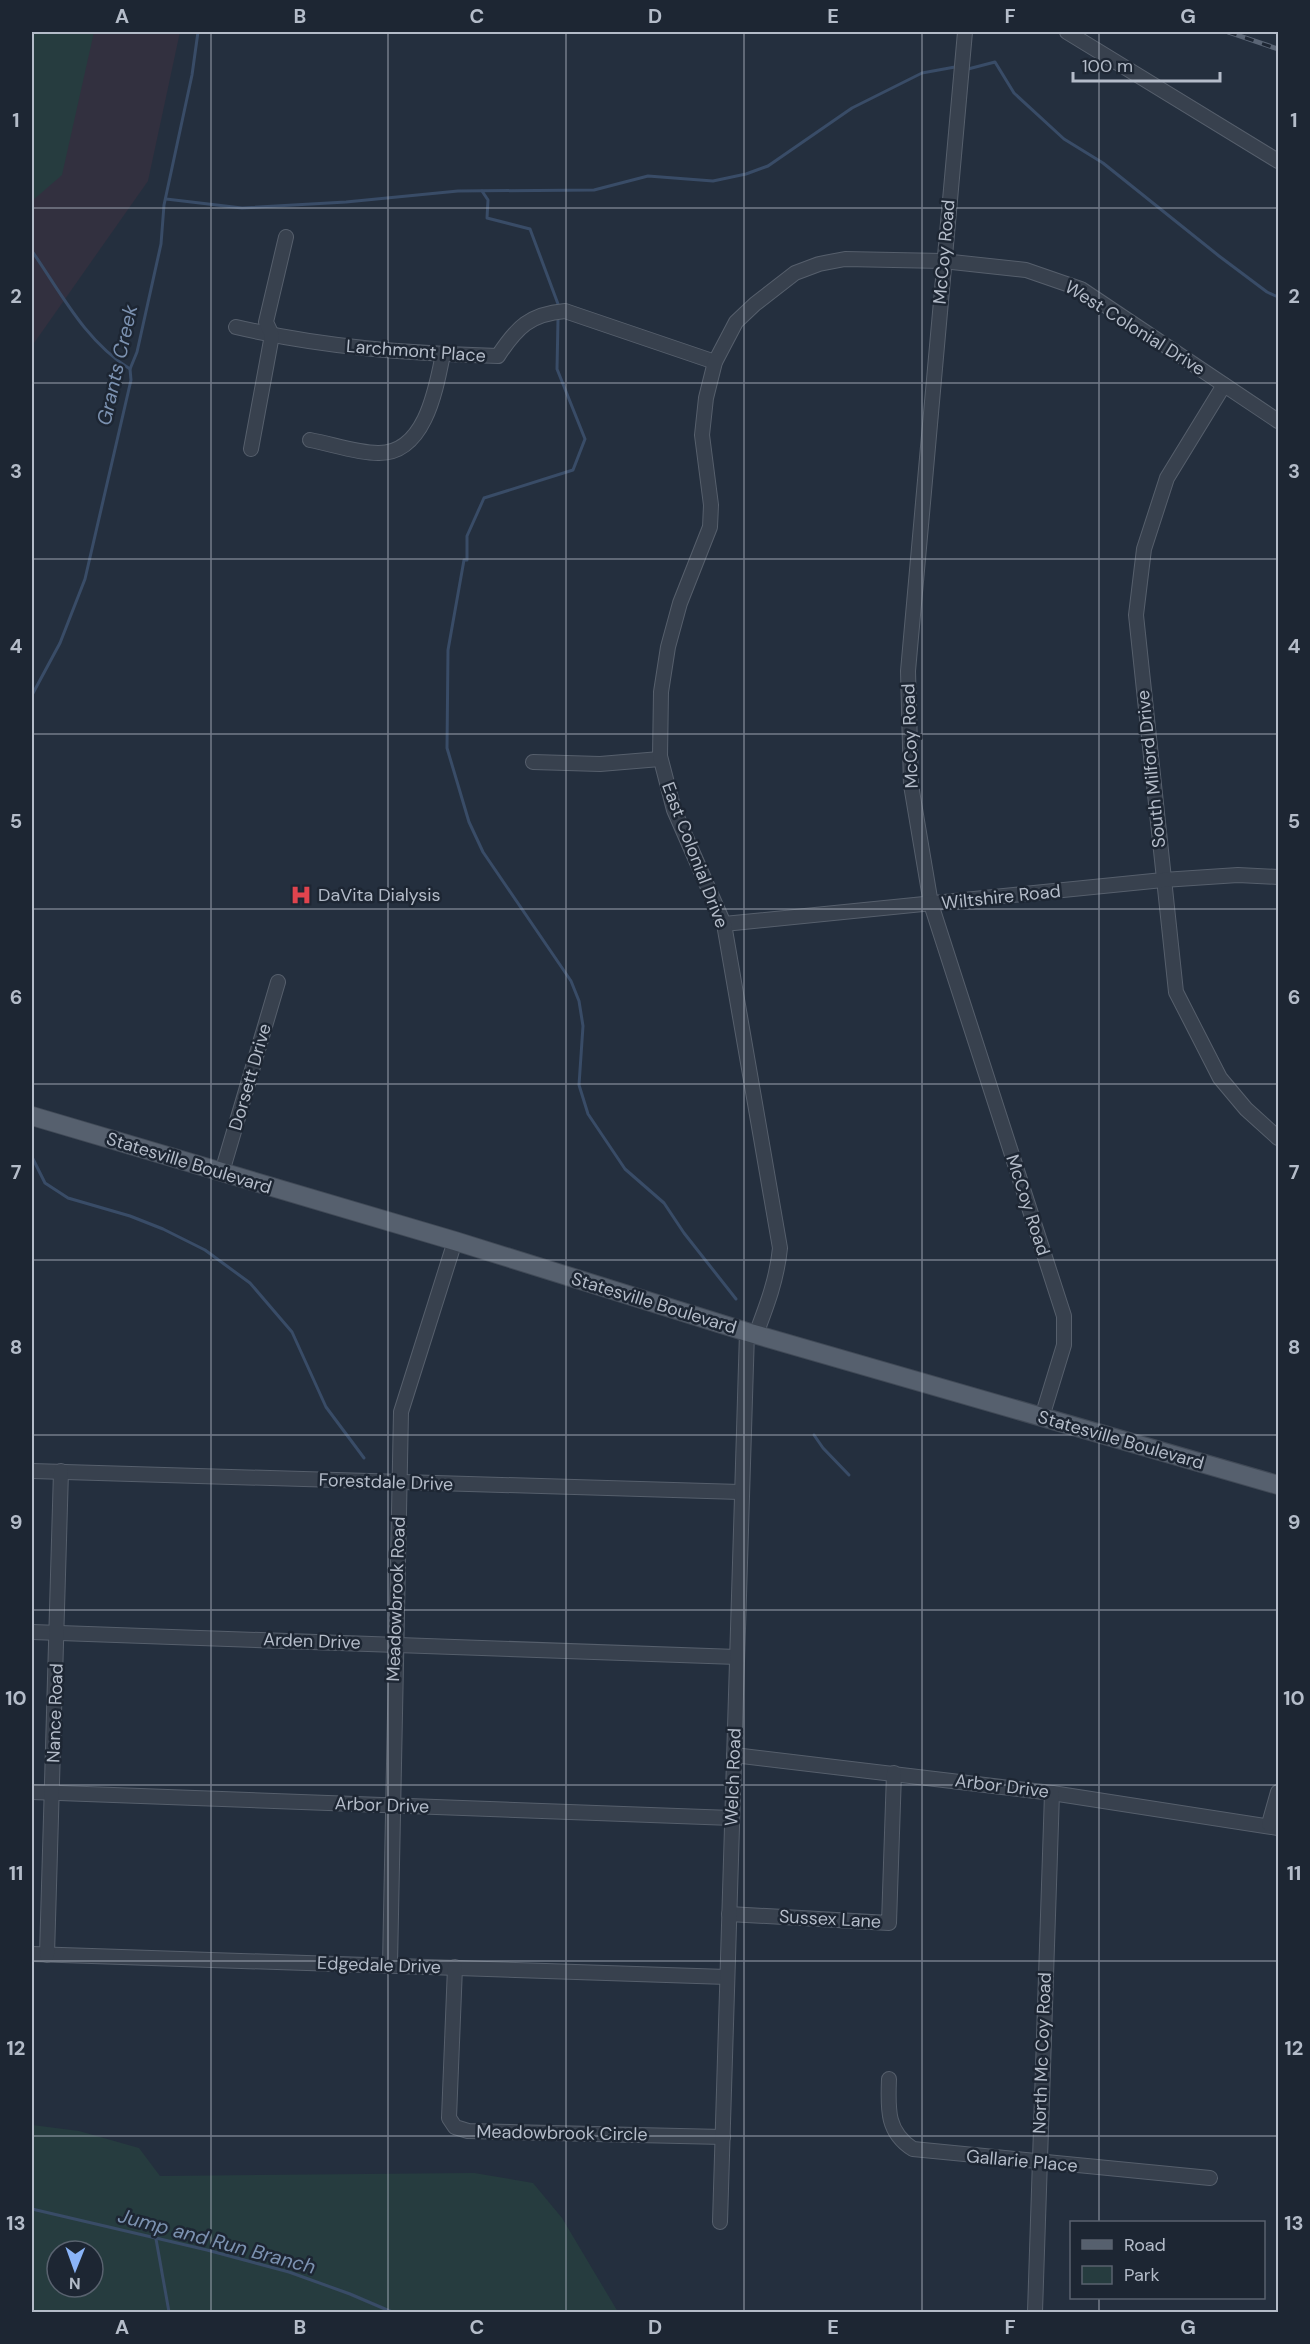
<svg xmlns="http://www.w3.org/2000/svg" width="1310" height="2344" font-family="'DM Sans',sans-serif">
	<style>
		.medical { fill: #32303f }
		.green { fill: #263c3f; fill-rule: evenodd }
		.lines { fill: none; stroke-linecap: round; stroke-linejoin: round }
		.stream { stroke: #394c67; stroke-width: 3 }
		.minor-casing { stroke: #565f6c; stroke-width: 16 }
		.major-casing { stroke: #414a57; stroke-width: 20 }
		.minor { stroke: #38414e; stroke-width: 14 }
		.major { stroke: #56606e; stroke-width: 18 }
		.rail-casing { stroke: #5a6575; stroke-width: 5 }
		.rail { stroke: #1d2633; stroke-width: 3; stroke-dasharray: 9; stroke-linecap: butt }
		.grid { fill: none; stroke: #b4bcc9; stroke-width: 1.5; stroke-opacity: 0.55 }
		.labels { text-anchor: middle; stroke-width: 5; stroke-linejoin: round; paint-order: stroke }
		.street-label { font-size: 18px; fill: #b4bcc9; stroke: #1d2633 }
		.poi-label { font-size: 18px; fill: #b4bcc9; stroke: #1d2633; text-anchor: start }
		.water-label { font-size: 20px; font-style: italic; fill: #7c92b1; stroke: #1d2633 }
		.neatline { fill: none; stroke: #b4bcc9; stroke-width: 2 }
		.grid-label { font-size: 20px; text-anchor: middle; font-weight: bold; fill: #b4bcc9 }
	</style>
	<rect width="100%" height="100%" fill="#242f3e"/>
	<polygon class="medical" points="32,32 180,32 148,181 32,346"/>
	<g class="green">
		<polygon points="32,32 94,32 62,175 32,201"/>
		<path d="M 32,2125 L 79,2131 L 139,2148 L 160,2176 L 474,2173 L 533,2183 L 562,2218 L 618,2312 L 32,2312 ZM 57,2251 L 93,2251 L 93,2287 L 57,2287 Z"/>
	</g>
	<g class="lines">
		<g class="stream">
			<polyline points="968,69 995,62 1014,93 1064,139 1103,163 1219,256 1267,292 1278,297"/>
			<polyline points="482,191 488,200 487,218 530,229 558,304"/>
			<polyline points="166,199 242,208 346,202 458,191 594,190 648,176 713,181 746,174 768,166 852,108 922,73 955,67"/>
			<path d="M 32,251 C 61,293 85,341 130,369"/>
			<polyline points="558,320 557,369 585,439 573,470 484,498 467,536 467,560 464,560 448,650 447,748 469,822 483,852 571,981 579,1001 583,1026 579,1085 588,1114 625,1169 664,1203 684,1233 736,1299"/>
			<polyline points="32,695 60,643 85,579 131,380 130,369 137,352 161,244 164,205 192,75 198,32"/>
			<polyline points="32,1157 45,1183 68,1198 130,1216 163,1229 205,1250 250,1283 292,1332 326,1407 364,1458"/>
			<polyline points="814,1435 823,1448 849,1475"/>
			<polyline points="32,2209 207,2250 289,2272 350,2294 392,2312"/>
			<polyline points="156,2239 169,2312"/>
		</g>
		<defs>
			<g id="minor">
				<polyline points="965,32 908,671 911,785 931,904 1064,1316 1064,1345 1042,1417"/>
				<polyline points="1067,32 1278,161"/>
				<path d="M 236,327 C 326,348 406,353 498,356 C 517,327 530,314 565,311 L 715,362"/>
				<polyline points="1224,385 1167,478 1144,549 1136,615 1176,992 1220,1078 1246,1109 1278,1138"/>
				<path d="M 310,440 C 332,444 356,453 378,453 C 425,454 436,389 443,354"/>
				<polyline points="251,449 272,335 266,322 286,237"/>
				<polyline points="533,762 600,764 660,759"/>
				<polyline points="724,924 1163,880 1238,875 1278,877"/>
				<polyline points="222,1172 278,982"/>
				<path d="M 756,1334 C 767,1305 777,1279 780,1248 L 724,924 L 674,810 L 660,756 L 661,692 L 668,647 L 680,603 L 710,527 L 711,505 L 702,435 L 706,398 L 715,362 L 736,322 L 755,304 L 795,273 L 819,264 L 845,259 L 943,261 L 1026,270 L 1081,289 L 1278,421"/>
				<polyline points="32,1471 740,1492"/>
				<polyline points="32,1632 737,1657"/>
				<polyline points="734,1755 1052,1793 1278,1828"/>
				<polyline points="32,1792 732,1818"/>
				<polyline points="1269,1824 1278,1792"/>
				<polyline points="729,1914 889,1923 894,1773"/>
				<polyline points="32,1954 727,1977"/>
				<polyline points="47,1955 61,1471"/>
				<polyline points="390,1965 401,1412 455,1241"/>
				<polyline points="455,1967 449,2118 455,2127 468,2131 723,2137"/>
				<path d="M 889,2079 C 888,2108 886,2132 913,2149 L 1210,2178"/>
				<polyline points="720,2222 747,1332"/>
				<polyline points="1035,2312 1052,1793"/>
			</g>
			<polyline id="major" points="32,1116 455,1241 747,1332 1278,1485"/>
		</defs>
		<use href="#minor" class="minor-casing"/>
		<use href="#major" class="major-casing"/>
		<use href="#minor" class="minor"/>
		<use href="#major" class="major"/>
		<defs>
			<polyline id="rail" points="1228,32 1278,49"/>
		</defs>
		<use href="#rail" class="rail-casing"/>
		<use href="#rail" class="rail"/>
	</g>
	<path class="grid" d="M 211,32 L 211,2312M 388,32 L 388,2312M 566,32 L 566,2312M 744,32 L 744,2312M 922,32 L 922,2312M 1099,32 L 1099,2222M 32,208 L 1278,208M 32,383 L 1278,383M 32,559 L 1278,559M 32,734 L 1278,734M 32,909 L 1278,909M 32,1084 L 1278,1084M 32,1260 L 1278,1260M 32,1435 L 1278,1435M 32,1610 L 1278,1610M 32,1785 L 1278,1785M 32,1961 L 1278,1961M 32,2136 L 1278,2136M 1099,2298 L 1099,2312"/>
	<defs>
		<symbol id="hospital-bare" viewBox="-9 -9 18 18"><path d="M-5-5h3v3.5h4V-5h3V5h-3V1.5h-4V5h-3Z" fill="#e0444e" stroke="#1d2633" stroke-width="2.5" paint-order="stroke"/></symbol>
	</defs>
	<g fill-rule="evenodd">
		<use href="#hospital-bare" x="286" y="880" width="30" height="30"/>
	</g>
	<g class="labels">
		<g class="street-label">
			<text transform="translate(944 252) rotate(-85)" y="6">McCoy Road</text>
			<text transform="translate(1135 328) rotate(32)" y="6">West Colonial Drive</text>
			<text transform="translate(416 351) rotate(4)" y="6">Larchmont Place</text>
			<text transform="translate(910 736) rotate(-92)" y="6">McCoy Road</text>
			<text transform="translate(1151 769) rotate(-96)" y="6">South Milford Drive</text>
			<text transform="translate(695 855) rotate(69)" y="6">East Colonial Drive</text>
			<text transform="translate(1001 897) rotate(-6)" y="6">Wiltshire Road</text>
			<text transform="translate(250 1077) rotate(-74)" y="6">Dorsett Drive</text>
			<text transform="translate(189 1163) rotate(17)" y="6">Statesville Boulevard</text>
			<text transform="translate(1028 1205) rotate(72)" y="6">McCoy Road</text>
			<text transform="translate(654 1303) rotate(17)" y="6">Statesville Boulevard</text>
			<text transform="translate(1121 1440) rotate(16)" y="6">Statesville Boulevard</text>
			<text transform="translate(386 1482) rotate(2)" y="6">Forestdale Drive</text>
			<text transform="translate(396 1599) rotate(-88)" y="6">Meadowbrook Road</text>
			<text transform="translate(312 1641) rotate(2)" y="6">Arden Drive</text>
			<text transform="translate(55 1713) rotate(-88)" y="6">Nance Road</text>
			<text transform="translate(733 1777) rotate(-88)" y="6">Welch Road</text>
			<text transform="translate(1002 1786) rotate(7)" y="6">Arbor Drive</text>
			<text transform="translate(382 1805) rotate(2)" y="6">Arbor Drive</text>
			<text transform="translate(830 1919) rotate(3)" y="6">Sussex Lane</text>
			<text transform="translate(379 1965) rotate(2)" y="6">Edgedale Drive</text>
			<text transform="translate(1042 2053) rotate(-88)" y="6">North Mc Coy Road</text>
			<text transform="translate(562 2133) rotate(1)" y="6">Meadowbrook Circle</text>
			<text transform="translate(1022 2161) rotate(5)" y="6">Gallarie Place</text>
		</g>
		<g class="poi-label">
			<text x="318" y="901">DaVita Dialysis</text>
		</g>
		<g class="water-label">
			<text transform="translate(117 365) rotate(-77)" y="7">Grants Creek</text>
			<text transform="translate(217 2241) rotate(15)" y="7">Jump and Run Branch</text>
		</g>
	</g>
	<rect width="1310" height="2344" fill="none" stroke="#1d2633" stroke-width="66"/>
	<rect x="1070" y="2221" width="195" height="78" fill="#1d2633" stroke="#59626f" stroke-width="1.5"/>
	<rect x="1082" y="2240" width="30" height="9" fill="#56606e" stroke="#59626f" stroke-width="1.5"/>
	<text x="1124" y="2251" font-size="18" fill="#b4bcc9">Road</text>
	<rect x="1082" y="2266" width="30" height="18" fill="#263c3f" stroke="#59626f" stroke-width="1.5"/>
	<text x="1124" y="2281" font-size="18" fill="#b4bcc9">Park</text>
	<g transform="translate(75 2269) rotate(181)"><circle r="28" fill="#1d2633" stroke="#59626f" stroke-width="1.5"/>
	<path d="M0-4.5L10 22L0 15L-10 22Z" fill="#8ab4f8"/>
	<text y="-9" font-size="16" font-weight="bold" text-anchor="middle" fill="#b4bcc9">N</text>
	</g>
	<path d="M1073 72v9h147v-9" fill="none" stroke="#b4bcc9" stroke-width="3"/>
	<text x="1082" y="72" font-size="18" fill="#b4bcc9" stroke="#1d2633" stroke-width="4.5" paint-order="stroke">100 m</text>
	<rect x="33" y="33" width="1244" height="2278" class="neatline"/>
	<g class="grid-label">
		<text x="122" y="23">A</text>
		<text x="300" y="23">B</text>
		<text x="477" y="23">C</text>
		<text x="655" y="23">D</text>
		<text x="833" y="23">E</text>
		<text x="1010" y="23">F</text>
		<text x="1188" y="23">G</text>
		<text x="16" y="127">1</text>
		<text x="1294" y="127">1</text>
		<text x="16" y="303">2</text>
		<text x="1294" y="303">2</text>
		<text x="16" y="478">3</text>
		<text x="1294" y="478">3</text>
		<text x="16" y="653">4</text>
		<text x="1294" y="653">4</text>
		<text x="16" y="828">5</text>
		<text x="1294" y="828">5</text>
		<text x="16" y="1004">6</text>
		<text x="1294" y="1004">6</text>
		<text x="16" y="1179">7</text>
		<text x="1294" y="1179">7</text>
		<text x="16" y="1354">8</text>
		<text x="1294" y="1354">8</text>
		<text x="16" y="1529">9</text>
		<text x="1294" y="1529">9</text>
		<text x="16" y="1705">10</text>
		<text x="1294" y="1705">10</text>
		<text x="16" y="1880">11</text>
		<text x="1294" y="1880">11</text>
		<text x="16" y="2055">12</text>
		<text x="1294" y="2055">12</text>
		<text x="16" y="2230">13</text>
		<text x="1294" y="2230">13</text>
		<text x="122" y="2334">A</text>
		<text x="300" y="2334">B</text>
		<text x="477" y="2334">C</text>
		<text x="655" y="2334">D</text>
		<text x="833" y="2334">E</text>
		<text x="1010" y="2334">F</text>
		<text x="1188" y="2334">G</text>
	</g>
</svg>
